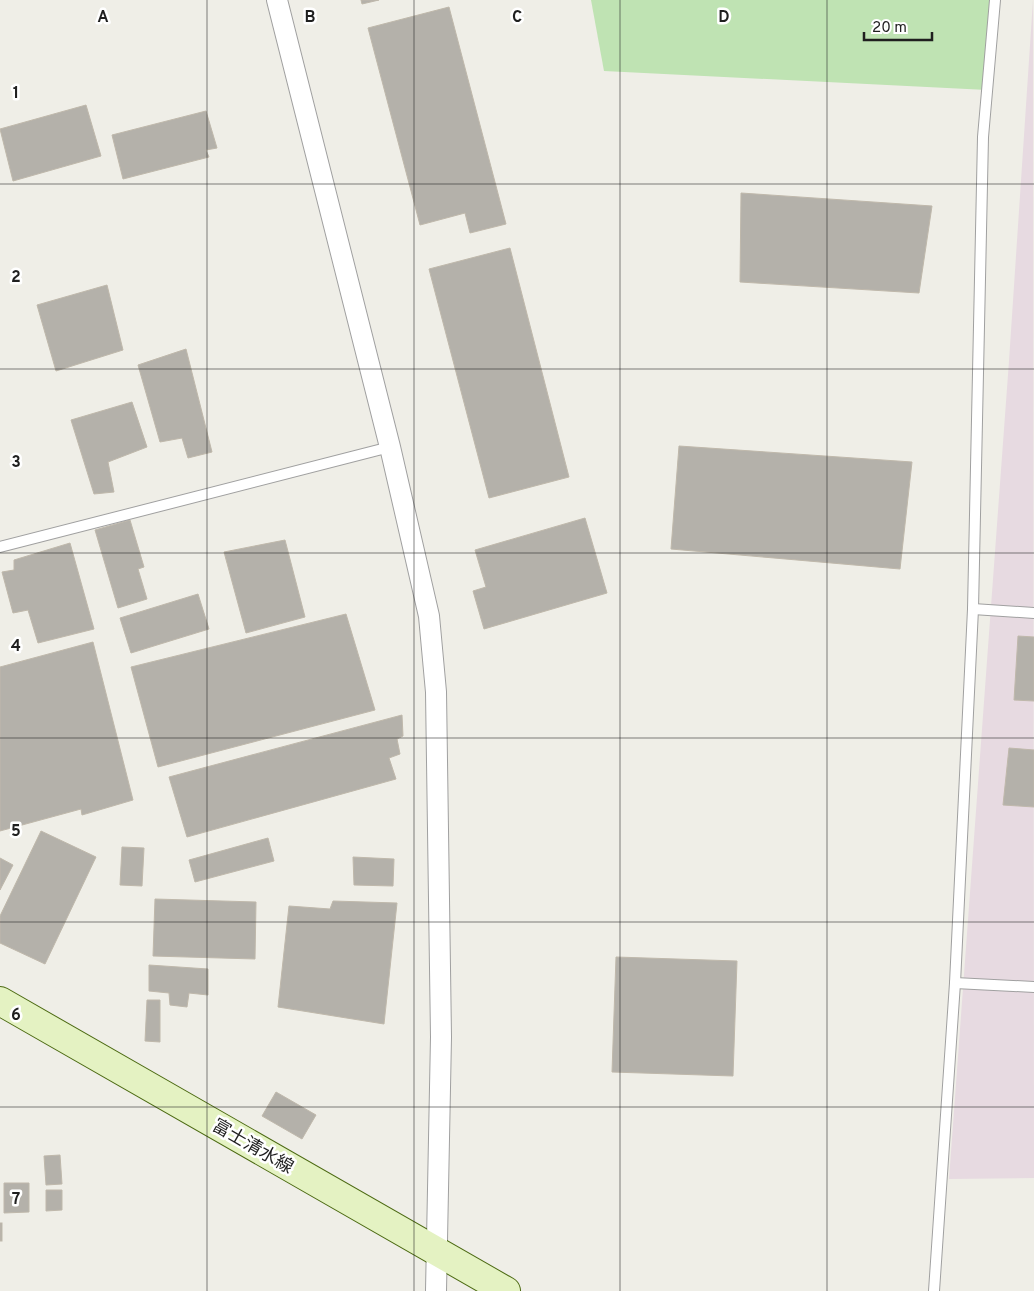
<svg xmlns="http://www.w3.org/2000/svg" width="1034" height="1291" font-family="Overpass,'Noto Sans JP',sans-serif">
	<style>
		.industrial { fill: #e7dae1 }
		.grass { fill: #bfe3b3 }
		.building { fill: #b4b1aa; stroke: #bfb8ab }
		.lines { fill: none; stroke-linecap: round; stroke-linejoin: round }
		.lane-casing { stroke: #a0a0a0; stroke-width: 12 }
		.street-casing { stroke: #a0a0a0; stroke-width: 22 }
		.secondary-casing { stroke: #4c6a12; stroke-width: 30 }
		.lane { stroke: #fff; stroke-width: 10 }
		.street { stroke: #fff; stroke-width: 20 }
		.secondary { stroke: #e4f2c2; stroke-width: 28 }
		.grid { fill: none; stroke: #1f1f1f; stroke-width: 1; stroke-opacity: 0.55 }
		.labels { text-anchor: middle; stroke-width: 5; stroke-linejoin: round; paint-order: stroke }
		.street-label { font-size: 18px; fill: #1f1f1f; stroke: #fff }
		.grid-label { font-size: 16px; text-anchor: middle; font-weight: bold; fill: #1f1f1f; stroke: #fff; stroke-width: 5; stroke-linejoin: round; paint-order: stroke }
	</style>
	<rect width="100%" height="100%" fill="#efeee7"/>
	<polygon class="industrial" points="1033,0 1034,1178 949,1179 1009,361"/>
	<polygon class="grass" points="591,0 994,0 987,90 604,71"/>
	<g class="building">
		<polygon points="361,0 379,0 362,4"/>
		<polygon points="449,7 506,224 470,233 465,213 420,225 368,28"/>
		<polygon points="86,105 101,156 13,181 0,129"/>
		<polygon points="206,111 217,148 206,150 209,157 123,179 112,135"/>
		<polygon points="741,193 932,206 919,293 740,282"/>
		<polygon points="510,248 569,477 489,498 429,269"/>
		<polygon points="107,285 123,350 56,371 37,305"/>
		<polygon points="186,349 212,452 188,458 182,438 160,442 138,365"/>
		<polygon points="132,402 147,447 108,462 114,492 94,494 71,420"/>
		<polygon points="679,446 912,462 900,569 671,549"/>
		<polygon points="585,518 607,593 484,629 473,591 486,587 475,550"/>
		<polygon points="130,520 144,567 138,569 147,599 118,608 95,530"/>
		<polygon points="285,540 305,617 246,633 224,552"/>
		<polygon points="70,543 94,629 38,643 28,610 13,613 2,572 14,570 14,560"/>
		<polygon points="198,594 209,629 131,653 120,618"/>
		<polygon points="346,614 375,710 158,767 131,667"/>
		<polygon points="1018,636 1034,637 1034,701 1014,700"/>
		<polygon points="93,642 133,800 82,815 81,809 0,831 0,667"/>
		<polygon points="402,715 403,736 397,739 400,754 389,758 396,779 187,837 169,777"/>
		<polygon points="1009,748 1034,750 1034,807 1003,805"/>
		<polygon points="41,831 96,857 45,964 0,943 0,916"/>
		<polygon points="268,838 274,861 195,882 189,860"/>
		<polygon points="122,847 144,848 142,886 120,885"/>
		<polygon points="353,857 394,859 393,886 354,885"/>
		<polygon points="0,858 13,865 0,890"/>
		<polygon points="155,899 256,902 255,959 153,956"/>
		<polygon points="333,901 397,903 384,1024 278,1007 289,906 330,909"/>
		<polygon points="616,957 737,961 733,1076 612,1072"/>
		<polygon points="149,965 208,969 208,995 189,993 187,1007 170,1005 169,993 149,991"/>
		<polygon points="147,1000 160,1000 160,1042 145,1041"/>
		<polygon points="276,1092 316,1115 302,1139 262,1116"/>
		<polygon points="60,1155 62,1184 46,1185 44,1156"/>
		<polygon points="4,1183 29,1183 29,1212 4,1213"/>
		<polygon points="46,1190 62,1190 62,1210 46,1211"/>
		<rect x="0" y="1223" width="2" height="18"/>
	</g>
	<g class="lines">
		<defs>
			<g id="lane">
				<polyline points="0,547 390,447"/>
				<polyline points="973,609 1034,613"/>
				<polyline points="955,983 1034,987"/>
				<polyline points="934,1291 955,983 973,609 983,137 995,0"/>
			</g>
			<polyline id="street" points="277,0 390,447 429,616 436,692 441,1037 436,1291"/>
			<polyline id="secondary" points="0,1001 506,1291"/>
		</defs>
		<use href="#lane" class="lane-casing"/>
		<use href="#street" class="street-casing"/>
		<use href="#secondary" class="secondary-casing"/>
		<use href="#lane" class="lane"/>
		<use href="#street" class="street"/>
		<use href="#secondary" class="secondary"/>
	</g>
	<path class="grid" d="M 207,0 L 207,1291M 414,0 L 414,1291M 620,0 L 620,1291M 827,0 L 827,1291M 0,184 L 1034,184M 0,369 L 1034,369M 0,553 L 1034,553M 0,738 L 1034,738M 0,922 L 1034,922M 0,1107 L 1034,1107"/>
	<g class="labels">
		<g class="street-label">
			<text transform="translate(253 1146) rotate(30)" y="6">富士清水線</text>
		</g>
	</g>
	<g class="grid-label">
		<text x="103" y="22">A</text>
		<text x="310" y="22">B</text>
		<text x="517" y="22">C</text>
		<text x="724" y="22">D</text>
		<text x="16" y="98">1</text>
		<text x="16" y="282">2</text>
		<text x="16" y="467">3</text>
		<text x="16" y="651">4</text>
		<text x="16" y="836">5</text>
		<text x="16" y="1020">6</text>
		<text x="16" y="1204">7</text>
	</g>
	<path d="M864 32v8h68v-8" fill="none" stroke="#1f1f1f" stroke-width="2.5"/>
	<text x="872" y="32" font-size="15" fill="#1f1f1f" stroke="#ffffff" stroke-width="4" paint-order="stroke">20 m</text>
</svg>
